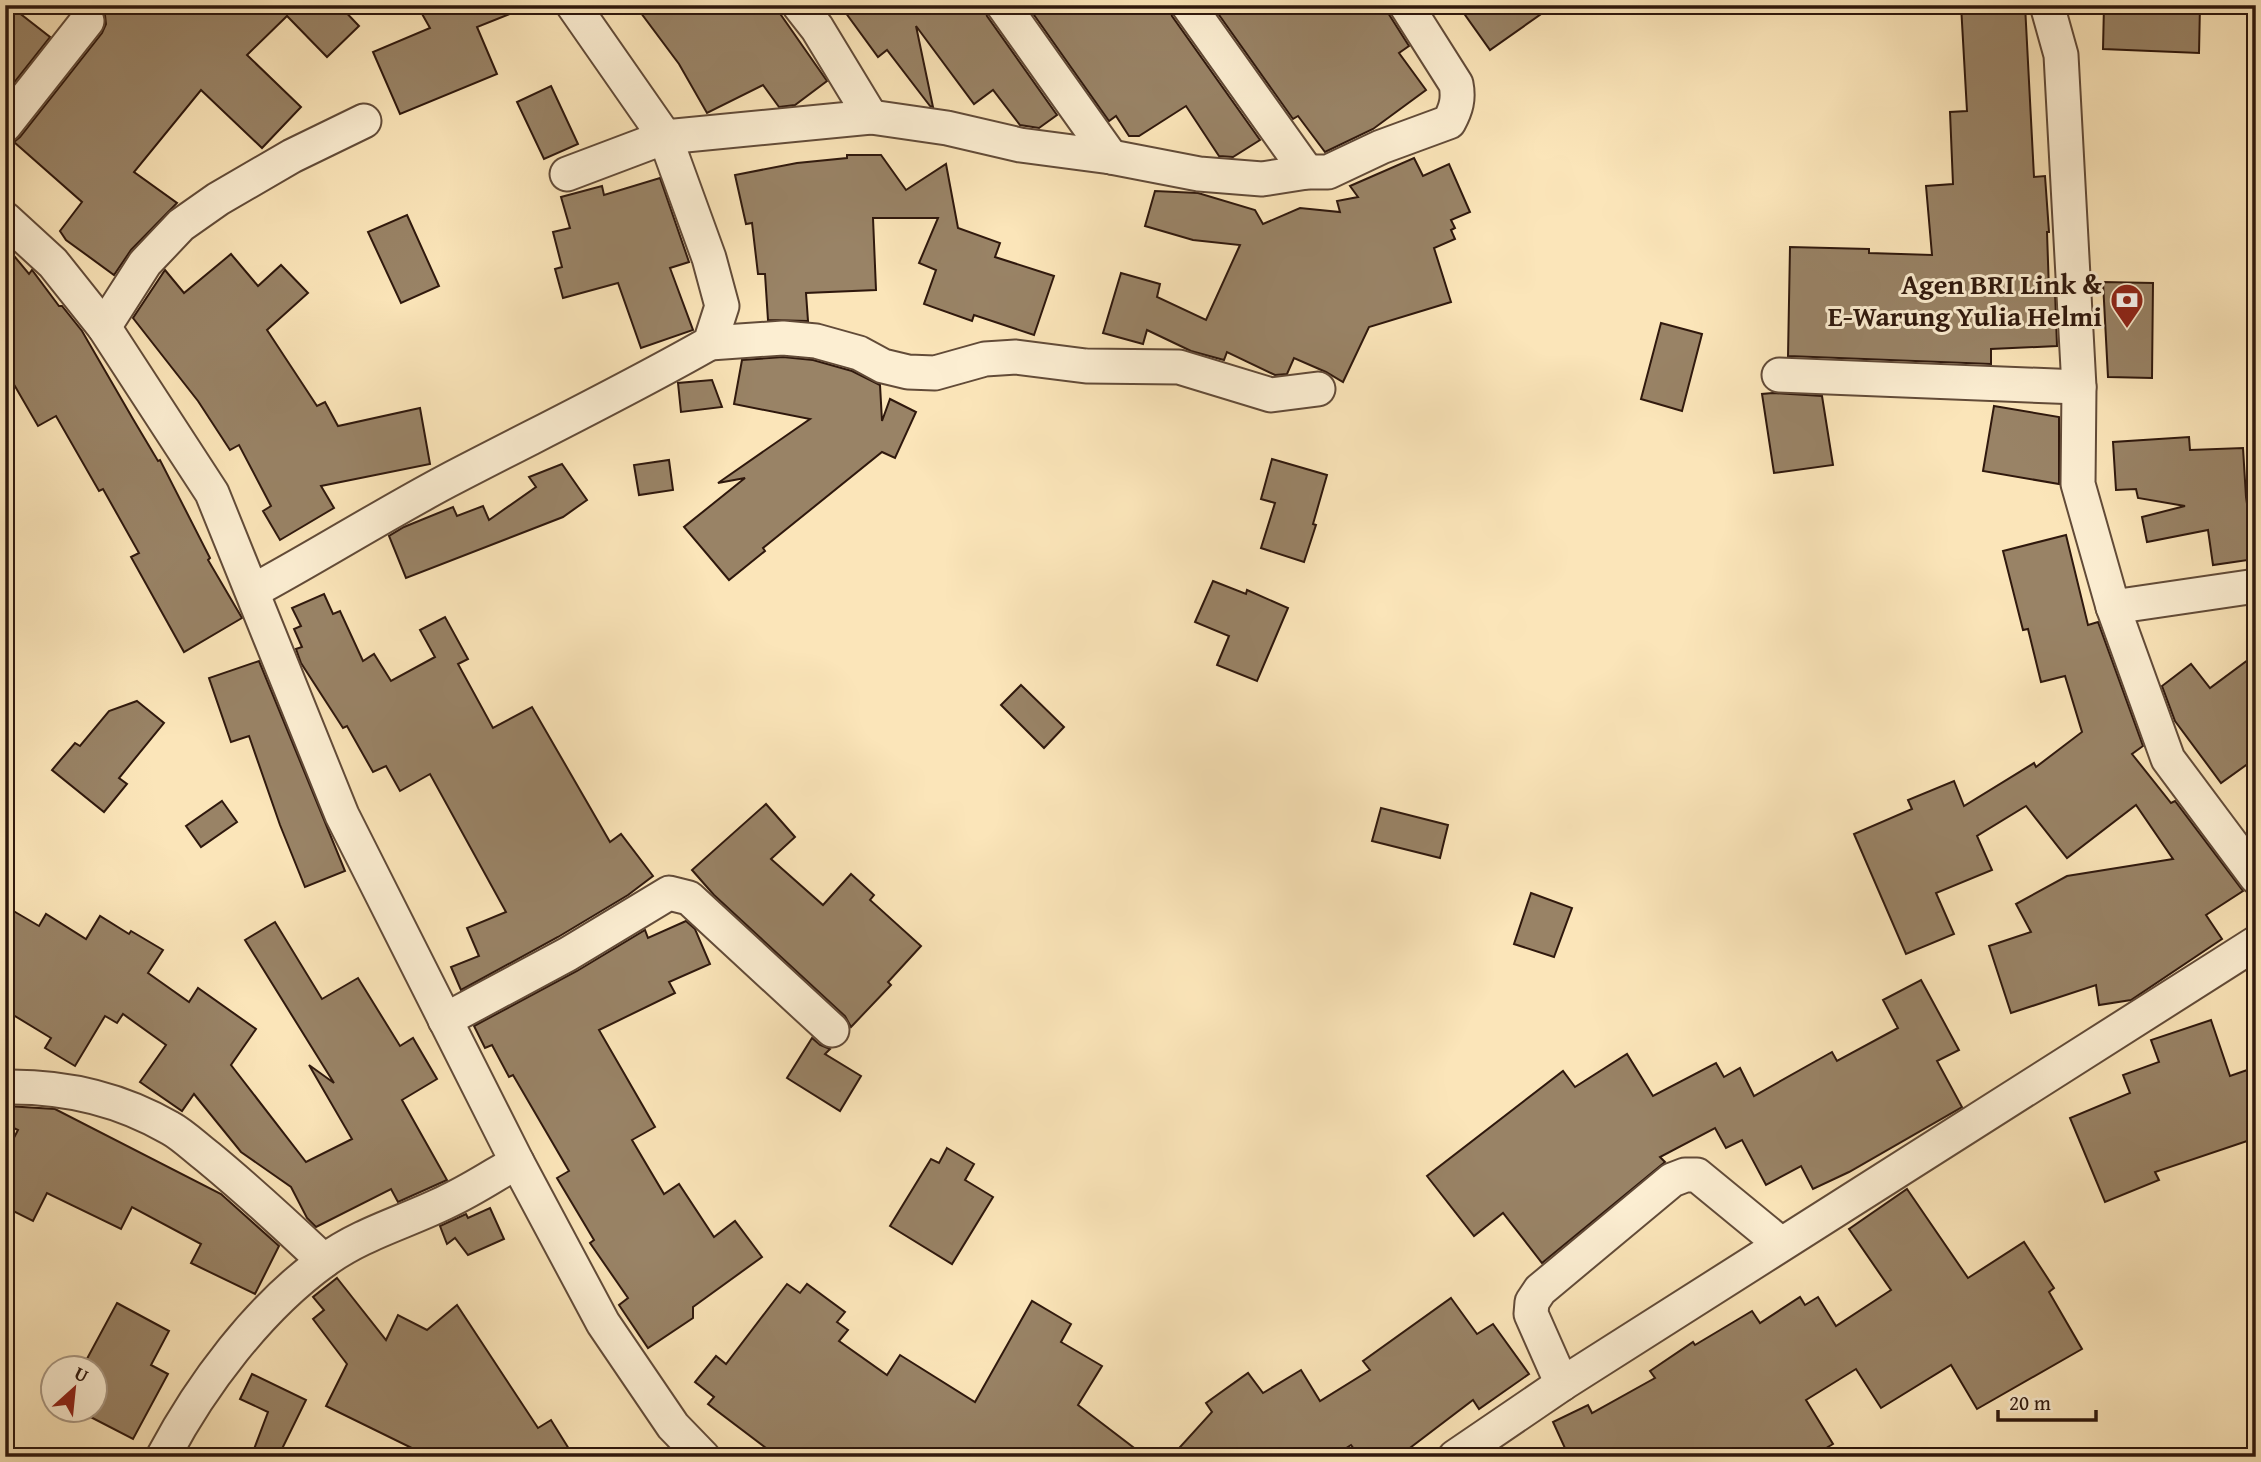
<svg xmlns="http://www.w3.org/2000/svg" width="2261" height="1462" font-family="'Gentium Book Plus',serif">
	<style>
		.building { fill: #998366; stroke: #2f180d; stroke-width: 2 }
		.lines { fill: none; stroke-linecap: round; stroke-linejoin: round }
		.minor-casing { stroke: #624b38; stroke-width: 37 }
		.minor { stroke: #fceed2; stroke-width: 33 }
		.labels { text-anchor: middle; stroke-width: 6; stroke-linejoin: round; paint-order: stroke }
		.poi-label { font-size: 28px; font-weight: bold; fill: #2f180d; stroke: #fceed2; text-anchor: end }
	</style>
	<rect width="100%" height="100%" fill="#fbe5b9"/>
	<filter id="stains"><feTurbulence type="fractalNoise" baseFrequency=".00286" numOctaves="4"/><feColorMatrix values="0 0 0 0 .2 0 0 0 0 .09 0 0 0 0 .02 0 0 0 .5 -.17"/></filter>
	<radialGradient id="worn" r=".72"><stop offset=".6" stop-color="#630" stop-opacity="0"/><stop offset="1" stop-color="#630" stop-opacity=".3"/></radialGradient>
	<g class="building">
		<polygon points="5,5 9,5 50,37 5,94"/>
		<polygon points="98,5 339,5 359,26 327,57 287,16 247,55 301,107 262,148 201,90 134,172 177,203 131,250 114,275 66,240 60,231 82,202 14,142 20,137 102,33 106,24 105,15"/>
		<polygon points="417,5 527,5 527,7 477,27 497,74 400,114 373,52 430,28"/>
		<polygon points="635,5 774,5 827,81 795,105 779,107 763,85 707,113 679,64"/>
		<polygon points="840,5 984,5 987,16 1057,115 1039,128 1020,125 993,90 974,104 916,26 933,107 930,106 887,50 878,57"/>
		<polygon points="1027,5 1169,5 1172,16 1260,140 1233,157 1219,156 1186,106 1139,136 1129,136 1116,116 1109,121"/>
		<polygon points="1212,5 1383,5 1409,46 1399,53 1426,90 1373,129 1325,152 1298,116 1293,119"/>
		<polygon points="1458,5 1554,5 1490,50"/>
		<polygon points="1961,5 2025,5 2034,177 2045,176 2049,232 2047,232 2049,291 2055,291 2057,346 1991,349 1991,364 1788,356 1790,247 1869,249 1869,253 1932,255 1926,186 1953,184 1950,112 1967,111"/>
		<polygon points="2104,5 2200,5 2199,53 2103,49"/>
		<polygon points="551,86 578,144 544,159 517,102"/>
		<polygon points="847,155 881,155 906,190 946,164 958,228 1000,243 995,257 1054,276 1034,335 974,315 972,321 924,304 936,270 919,263 938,218 873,218 876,290 806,293 808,321 768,320 765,274 758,274 752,223 746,224 735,175 797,163 847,158"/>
		<polygon points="1414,158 1423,176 1449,164 1470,212 1451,220 1455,228 1451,230 1455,239 1434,248 1451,302 1369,327 1343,382 1326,372 1294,358 1287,374 1275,375 1227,352 1224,360 1191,351 1147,330 1143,344 1103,333 1121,273 1160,284 1157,297 1206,320 1240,245 1193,240 1145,226 1155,191 1198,193 1255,210 1263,224 1300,208 1340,212 1337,201 1358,197 1350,186"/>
		<polygon points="660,178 689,262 670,268 693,330 641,348 618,283 563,298 555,269 562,267 553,232 570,228 561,197 602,186 604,195"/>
		<polygon points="407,215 439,286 401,303 368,232"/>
		<polygon points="5,245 29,274 32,270 59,306 62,306 82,331 133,419 158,461 160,460 210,558 208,560 242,618 184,652 131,557 139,553 103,489 99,491 56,416 38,426 5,369"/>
		<polygon points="231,254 258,286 281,265 308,293 267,330 317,406 325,402 338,426 420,408 430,464 321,486 334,508 280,540 263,511 271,506 239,445 230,450 198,401 133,318 165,270 184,293"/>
		<polygon points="2103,282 2153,283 2152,378 2108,377"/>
		<polygon points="1661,323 1702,334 1682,411 1641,399"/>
		<polygon points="783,357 813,360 852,371 880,385 882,421 890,399 916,412 895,458 882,452 763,548 765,551 729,580 684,527 745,478 718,483 810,419 734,404 742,360"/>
		<polygon points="712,380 722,407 681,412 678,383"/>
		<polygon points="1773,393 1822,396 1833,465 1774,473 1762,394"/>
		<polygon points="1994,406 2059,417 2059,484 1983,471"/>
		<polygon points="2189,437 2190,450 2243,448 2246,497 2255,559 2213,565 2208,530 2147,542 2142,517 2185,506 2138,498 2136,489 2116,490 2113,442"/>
		<polygon points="1272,459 1327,475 1313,524 1316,525 1304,562 1261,548 1275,503 1261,499"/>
		<polygon points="669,460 673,490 639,495 634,465"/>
		<polygon points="562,464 587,500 563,517 406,578 389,536 404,527 453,507 457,516 483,506 489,520 536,487 529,477"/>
		<polygon points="2066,535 2088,625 2098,622 2143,746 2132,754 2171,803 2175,801 2243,891 2206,915 2222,939 2131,1000 2099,1005 2096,985 2011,1013 1989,946 2031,932 2016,904 2067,876 2173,859 2136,805 2067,858 2026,806 1977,836 1992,870 1936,893 1954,934 1906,954 1854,834 1912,809 1908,800 1954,781 1964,806 2034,763 2036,767 2082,732 2065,676 2041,682 2028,629 2023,630 2003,551"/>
		<polygon points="1213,581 1246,594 1247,590 1288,608 1257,681 1217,665 1229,636 1195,622"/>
		<polygon points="324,594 333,614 340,611 363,661 374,654 391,681 435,657 420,630 445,617 468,659 458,664 493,728 532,707 610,842 621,834 653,876 628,895 558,937 461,990 451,967 479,956 467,928 506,912 430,774 400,791 386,766 373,772 347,726 343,728 301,663 296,649 302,647 294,629 301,626 292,608"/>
		<polygon points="2256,654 2256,758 2221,783 2175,721 2162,686 2191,664 2210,688"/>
		<polygon points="259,661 345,871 305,887 280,825 249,736 231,742 209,678"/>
		<polygon points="1021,685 1064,727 1044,748 1001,705"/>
		<polygon points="137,701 164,723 119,778 127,784 104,812 52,770 75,743 80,746 109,711"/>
		<polygon points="222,801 237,822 201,847 186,826"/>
		<polygon points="766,804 795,837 771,859 823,905 851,874 874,895 870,900 921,946 888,982 891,985 851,1027 845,1016 714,895 692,870"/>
		<polygon points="1381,808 1448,825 1440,858 1372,841"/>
		<polygon points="1531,893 1572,908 1554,957 1514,944"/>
		<polygon points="5,906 39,926 46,914 86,939 100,916 129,934 131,931 163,950 148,973 189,1002 198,988 256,1029 231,1065 306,1162 352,1139 309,1065 334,1083 245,940 275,922 322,999 358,978 400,1046 413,1038 437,1079 402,1100 447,1180 398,1202 391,1189 316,1227 307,1218 291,1187 241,1152 194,1094 182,1111 140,1082 166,1045 123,1014 117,1023 105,1016 75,1066 45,1048 51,1038 5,1010"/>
		<polygon points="686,921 695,929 710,964 669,982 675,993 599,1030 655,1127 632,1140 664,1194 679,1184 714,1237 735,1221 762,1257 693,1307 693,1318 648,1348 619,1305 628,1298 590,1243 594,1240 557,1178 569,1171 513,1075 509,1077 492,1045 485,1048 474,1026 577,971 645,930 648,938"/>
		<polygon points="1921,980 1959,1050 1937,1061 1962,1107 1849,1172 1813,1189 1801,1166 1766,1185 1742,1140 1726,1148 1715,1128 1660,1157 1665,1162 1542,1263 1503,1213 1474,1236 1427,1176 1563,1071 1575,1087 1627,1054 1653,1096 1716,1063 1724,1077 1740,1068 1754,1096 1832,1052 1837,1061 1898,1028 1883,1000"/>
		<polygon points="2211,1020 2230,1076 2256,1067 2256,1138 2155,1172 2159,1180 2105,1202 2070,1118 2130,1093 2123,1075 2159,1062 2151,1040"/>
		<polygon points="812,1038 820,1045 830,1049 825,1054 861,1076 840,1111 787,1078"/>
		<polygon points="6,1106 55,1109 221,1194 279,1246 255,1294 191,1263 201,1244 132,1207 121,1229 47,1193 33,1221 5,1207 5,1155 18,1130 5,1124"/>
		<polygon points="947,1148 974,1164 965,1180 993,1197 952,1264 890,1226 931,1159 939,1163"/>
		<polygon points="1907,1189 1968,1278 2024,1242 2054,1288 2049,1292 2082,1349 1977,1409 1951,1365 1881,1408 1856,1369 1806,1400 1833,1444 1811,1457 1569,1457 1553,1422 1588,1405 1592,1413 1655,1378 1650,1371 1693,1342 1695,1345 1752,1311 1760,1323 1800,1297 1805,1305 1818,1297 1836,1326 1891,1290 1849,1229"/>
		<polygon points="490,1208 504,1239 468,1255 455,1238 447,1244 440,1226 466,1214 468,1218"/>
		<polygon points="337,1278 386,1340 398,1315 427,1330 457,1305 538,1428 551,1420 574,1457 430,1457 326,1406 347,1364 313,1319 324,1310 313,1297"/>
		<polygon points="787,1284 800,1293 807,1284 845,1312 837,1322 848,1330 839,1341 887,1375 900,1355 975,1402 1032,1301 1071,1324 1061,1342 1102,1366 1078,1405 1146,1457 778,1457 708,1404 714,1397 695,1382 716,1356 726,1364"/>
		<polygon points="1451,1298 1477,1334 1493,1324 1529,1374 1479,1409 1473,1400 1398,1457 1360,1457 1351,1445 1332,1457 1171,1457 1212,1412 1206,1403 1248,1373 1263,1393 1301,1370 1320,1401 1370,1370 1363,1361"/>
		<polygon points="117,1303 169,1331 151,1365 168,1374 133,1439 77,1410 94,1410 94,1368 82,1368"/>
		<polygon points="252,1374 306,1400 278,1457 251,1457 268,1412 240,1399"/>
	</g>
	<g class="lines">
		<defs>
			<g id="minor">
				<polyline points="799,5 817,28 871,117"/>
				<polyline points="1003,5 1111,157"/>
				<polyline points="1188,5 1307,172"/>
				<polyline points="2047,5 2061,55 2079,387 2078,484 2113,607 2168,759 2256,877"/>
				<polyline points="5,125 87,21"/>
				<path d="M 567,174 L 665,137 L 871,117 L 947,128 L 1020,145 L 1111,157 L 1199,174 L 1262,179 L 1307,172 L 1328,172 L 1381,147 L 1449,122 C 1456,109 1459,99 1456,84 L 1406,5"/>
				<polyline points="5,219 53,263 104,327 212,493 342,815 517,1162 603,1323 673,1426 703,1457"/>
				<polyline points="104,327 145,263 181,225 218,199 292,156 364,121"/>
				<polyline points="710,343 783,338 816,341 859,353 883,366 908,372 935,373 985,359 1016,357 1086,366 1179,367 1271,395 1318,389"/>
				<polyline points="1779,375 2079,387"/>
				<path d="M 253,591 C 318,556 381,516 447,481 C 535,435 624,392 710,343 L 722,306 L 709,258 L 665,137 L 573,5"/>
				<polyline points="2113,607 2256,586"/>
				<polyline points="445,1020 568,954 669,893 689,898 832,1030"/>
				<path d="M 5,1087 C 63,1086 120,1099 170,1128 C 183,1135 196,1148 208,1157 C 248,1190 286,1225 324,1261"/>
				<polyline points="1562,1384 1531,1314 1532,1302 1540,1290 1672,1180 1685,1175 1697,1175 1781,1244"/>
				<path d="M 163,1457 C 201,1385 258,1309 324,1261 C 362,1233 406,1222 448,1201 C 472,1190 494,1175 517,1162"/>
				<polyline points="1455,1457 1562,1384 2256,943"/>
			</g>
		</defs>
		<use href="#minor" class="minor-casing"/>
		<use href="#minor" class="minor"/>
	</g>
	<defs>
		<symbol id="bank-pin" viewBox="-11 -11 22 30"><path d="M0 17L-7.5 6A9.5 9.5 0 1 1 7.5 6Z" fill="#8f2418" stroke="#fceed2"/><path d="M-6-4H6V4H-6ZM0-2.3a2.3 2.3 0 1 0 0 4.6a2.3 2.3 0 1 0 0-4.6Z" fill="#fff"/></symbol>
	</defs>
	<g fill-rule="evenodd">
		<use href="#bank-pin" x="2108" y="281" width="38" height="52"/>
	</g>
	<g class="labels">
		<g class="poi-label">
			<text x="2102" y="294">Agen BRI Link &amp;<tspan x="2102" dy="32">E-Warung Yulia Helmi</tspan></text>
		</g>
	</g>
	<rect width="2261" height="1462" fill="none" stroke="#fbe5b9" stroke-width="28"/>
	<rect x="7" y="7" width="2247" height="1448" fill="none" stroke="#2f180d" stroke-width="3.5"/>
	<rect x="14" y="14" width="2233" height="1434" fill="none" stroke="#2f180d" stroke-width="2"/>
	<g transform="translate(74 1389) rotate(27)"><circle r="33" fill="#fceed2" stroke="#aa9883" stroke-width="2"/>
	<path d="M0-5L12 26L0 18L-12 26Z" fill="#8f2418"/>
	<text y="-10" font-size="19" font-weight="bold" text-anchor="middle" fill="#2f180d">U</text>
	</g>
	<path d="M1998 1410v10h98v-10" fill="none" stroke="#2f180d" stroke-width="3.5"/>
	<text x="2009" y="1410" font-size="21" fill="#2f180d" stroke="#fceed2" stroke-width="5" paint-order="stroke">20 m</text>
	<rect width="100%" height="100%" filter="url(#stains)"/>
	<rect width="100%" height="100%" fill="url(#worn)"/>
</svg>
